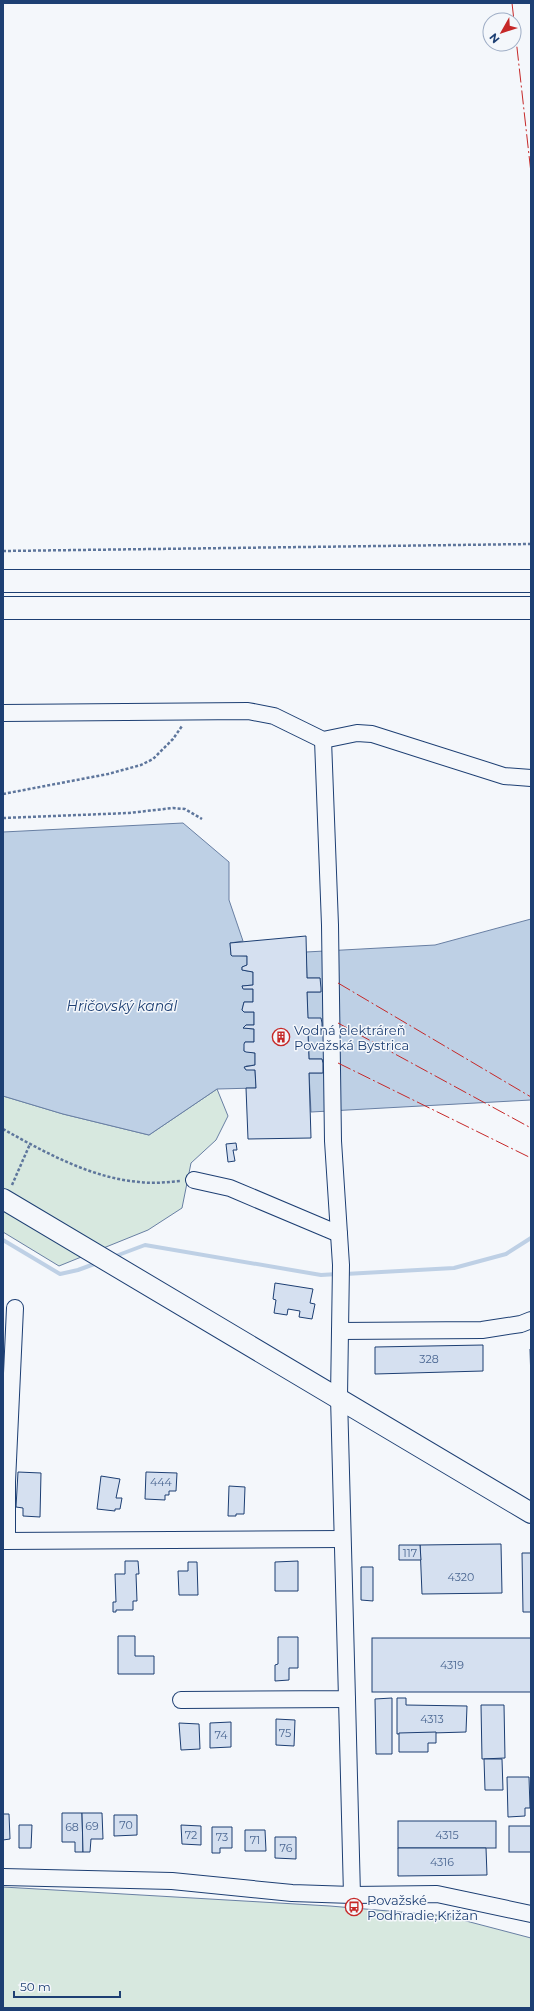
<svg xmlns="http://www.w3.org/2000/svg" width="534" height="2011" font-family="Montserrat,sans-serif">
	<style>
		.green { fill: #d7e8df; stroke: #687fa3 }
		.water { fill: #bed0e5; stroke: #687fa3 }
		.lines { fill: none; stroke-linecap: round; stroke-linejoin: round }
		.stream { stroke: #bed0e5; stroke-width: 4 }
		.building { fill: #d5e0f0; stroke: #1d3f73 }
		.minor-casing { stroke: #1d3f73; stroke-width: 18 }
		.major-casing { stroke: #1d3f73; stroke-width: 22 }
		.highway-casing { stroke: #1d3f73; stroke-width: 24 }
		.path { stroke: #5e769c; stroke-width: 2.5; stroke-dasharray: 3 2; stroke-linecap: butt }
		.minor { stroke: #f4f7fb; stroke-width: 16 }
		.major { stroke: #f4f7fb; stroke-width: 20 }
		.highway { stroke: #f4f7fb; stroke-width: 22 }
		.power { stroke: #c62828; stroke-width: 1; stroke-dasharray: 14 3 2 3; stroke-linecap: butt }
		.labels { text-anchor: middle; stroke-width: 3; stroke-linejoin: round; paint-order: stroke }
		.number-label { font-size: 11px; fill: #4b6792 }
		.poi-label { font-size: 13px; fill: #1d3f73; stroke: #f4f7fb; text-anchor: start }
		.water-label { font-size: 14px; font-style: italic; fill: #1d3f73; stroke: #f4f7fb }
	</style>
	<rect width="100%" height="100%" fill="#f4f7fb"/>
	<g class="green">
		<polygon points="217,1089 228,1116 216,1140 191,1163 182,1208 148,1230 59,1266 3,1232 3,1096 63,1114 149,1135"/>
		<polygon points="3,1887 330,1906 447,1916 531,1938 531,2008 3,2008"/>
	</g>
	<g class="water">
		<polygon points="183,823 229,862 229,900 243,941 230,943 231,955 247,956 247,965 242,967 242,970 253,972 253,985 242,986 244,989 253,989 253,1002 244,1002 242,1010 244,1012 254,1012 254,1025 246,1025 243,1028 254,1029 254,1042 245,1042 244,1051 255,1053 255,1065 246,1066 244,1068 255,1070 256,1088 217,1089 149,1135 63,1114 3,1096 3,832"/>
		<polygon points="531,919 531,1100 311,1112 309,1073 322,1073 322,1059 309,1059 307,992 320,992 320,978 307,978 306,952 435,945"/>
	</g>
	<g class="lines">
		<g class="stream">
			<polyline points="3,1240 60,1274 78,1270 97,1263"/>
			<polyline points="113,1257 145,1245 321,1275 338,1274"/>
			<polyline points="345,1274 454,1268 506,1254 531,1238"/>
		</g>
	</g>
	<g class="building">
		<polygon points="306,936 307,978 320,978 321,988 321,992 307,992 308,1018 321,1018 322,1023 322,1033 308,1033 309,1059 322,1059 323,1063 323,1073 309,1073 311,1138 248,1139 246,1088 256,1088 255,1070 246,1070 244,1067 255,1065 255,1053 246,1052 244,1051 244,1044 245,1042 254,1042 254,1029 243,1028 246,1025 254,1025 254,1012 244,1012 242,1010 244,1002 253,1002 253,989 243,989 242,986 253,985 253,972 242,970 242,967 247,965 247,956 232,956 231,955 230,943"/>
		<polygon points="236,1143 237,1150 233,1150 235,1161 228,1162 226,1144"/>
		<polygon points="275,1283 313,1289 310,1303 315,1304 312,1319 299,1317 300,1311 288,1309 287,1315 274,1313 276,1300 273,1299"/>
		<polygon points="483,1345 483,1371 375,1374 375,1347"/>
		<polygon points="530,1349 531,1349 531,1382"/>
		<polygon points="18,1472 41,1473 40,1517 23,1516 23,1508 16,1507"/>
		<polygon points="146,1472 177,1473 176,1491 169,1491 169,1495 165,1495 165,1500 145,1499"/>
		<polygon points="101,1476 120,1479 116,1498 122,1498 120,1509 115,1509 115,1511 97,1509"/>
		<polygon points="229,1486 245,1487 244,1514 236,1514 236,1516 228,1516"/>
		<polygon points="501,1544 502,1593 422,1594 420,1545"/>
		<polygon points="399,1545 420,1545 421,1560 399,1560"/>
		<polygon points="522,1553 531,1553 531,1612 523,1612"/>
		<polygon points="125,1561 138,1561 139,1574 136,1574 137,1601 133,1601 133,1610 116,1610 116,1612 113,1612 113,1602 116,1602 115,1574 125,1574"/>
		<polygon points="298,1561 298,1591 275,1591 275,1562"/>
		<polygon points="188,1562 197,1562 198,1595 179,1595 178,1571 188,1571"/>
		<polygon points="361,1567 373,1567 373,1601 361,1600"/>
		<polygon points="118,1636 135,1636 135,1656 154,1656 154,1674 118,1674"/>
		<polygon points="278,1637 298,1637 298,1668 289,1668 289,1680 275,1681 275,1665 278,1664"/>
		<rect x="372" y="1638" width="159" height="54"/>
		<polygon points="392,1698 392,1754 376,1754 375,1699"/>
		<polygon points="397,1698 406,1698 406,1705 467,1706 466,1732 397,1734"/>
		<polygon points="481,1705 504,1705 505,1758 482,1759"/>
		<polygon points="276,1719 295,1720 294,1746 276,1745"/>
		<polygon points="231,1722 231,1747 210,1748 210,1723"/>
		<polygon points="179,1723 199,1724 200,1749 181,1750"/>
		<polygon points="436,1732 436,1743 428,1743 428,1752 399,1752 399,1733"/>
		<polygon points="484,1759 502,1759 503,1790 485,1790"/>
		<polygon points="507,1777 529,1777 530,1808 525,1808 525,1816 508,1817"/>
		<polygon points="62,1813 82,1813 83,1852 75,1852 75,1842 62,1842"/>
		<polygon points="82,1813 102,1813 103,1839 91,1839 90,1852 83,1852"/>
		<polygon points="3,1814 9,1814 10,1839 3,1840"/>
		<polygon points="114,1815 137,1815 137,1835 114,1836"/>
		<rect x="398" y="1821" width="98" height="27"/>
		<polygon points="19,1825 32,1825 31,1848 19,1848"/>
		<polygon points="181,1825 201,1826 201,1845 182,1844"/>
		<rect x="509" y="1826" width="22" height="26"/>
		<polygon points="212,1827 232,1827 232,1848 220,1848 220,1853 212,1853"/>
		<polygon points="245,1830 265,1830 266,1851 245,1851"/>
		<polygon points="275,1837 296,1837 296,1859 275,1858"/>
		<polygon points="398,1848 486,1848 487,1875 398,1876"/>
	</g>
	<g class="lines">
		<defs>
			<g id="minor">
				<polyline points="3,713 248,711 274,716 323,740 357,733 372,734 504,776 531,778"/>
				<polyline points="194,1180 230,1188 339,1234"/>
				<polyline points="340,1331 482,1330 521,1324 531,1320"/>
				<polyline points="3,1541 342,1539"/>
				<polyline points="7,1541 7,1482 15,1308"/>
				<polyline points="347,1699 352,1895"/>
				<polyline points="181,1700 347,1699 339,1397 341,1265 333,1141 330,925 323,740"/>
				<polyline points="3,1877 172,1881 292,1893 352,1895 437,1894 531,1914"/>
			</g>
			<polyline id="major" points="3,1199 531,1513"/>
			<g id="highway">
				<polyline points="3,581 531,581"/>
				<polyline points="3,608 531,608"/>
			</g>
		</defs>
		<use href="#minor" class="minor-casing"/>
		<use href="#major" class="major-casing"/>
		<use href="#highway" class="highway-casing"/>
		<g class="path">
			<polyline points="3,551 531,544"/>
			<polyline points="3,794 108,774 141,765 153,759 173,739 182,726"/>
			<polyline points="3,818 129,813 173,808 185,809 202,819"/>
			<path d="M 3,1129 C 44,1152 91,1178 139,1182 C 153,1184 167,1182 181,1181"/>
			<polyline points="12,1185 30,1144"/>
		</g>
		<use href="#minor" class="minor"/>
		<use href="#major" class="major"/>
		<use href="#highway" class="highway"/>
		<g class="power">
			<polyline points="512,3 531,173"/>
			<polyline points="338,983 531,1097"/>
			<polyline points="338,1023 531,1128"/>
			<polyline points="338,1063 531,1158"/>
		</g>
	</g>
	<defs>
		<symbol id="building-ring" viewBox="-11 -11 22 22"><circle r="9.5" fill="#f4f7fb" stroke="#c62828" stroke-width="1.5"/><path d="M-4-6H4V6H1V3H-1V6H-4ZM-2.5-4.3h1.7v1.8h-1.7ZM.8-4.3h1.7v1.8H.8ZM-2.5-1h1.7V.8h-1.7ZM.8-1h1.7V.8H.8Z" fill="#c62828"/></symbol>
		<symbol id="bus-ring" viewBox="-11 -11 22 22"><circle r="9.5" fill="#f4f7fb" stroke="#c62828" stroke-width="1.5"/><path d="M-5-6H5V4H4V6H2V4H-2V6H-4V4H-5ZM-3.5-4V0h7V-4ZM-3.5 1.2v1.5H-2V1.2ZM2 1.2v1.5H3.5V1.2Z" fill="#c62828"/></symbol>
	</defs>
	<g fill-rule="evenodd">
		<use href="#building-ring" x="271" y="1027" width="20" height="20"/>
		<use href="#bus-ring" x="344" y="1897" width="20" height="20"/>
	</g>
	<g class="labels">
		<g class="number-label">
			<text x="429" y="1363">328</text>
			<text x="161" y="1486">444</text>
			<text x="410" y="1557">117</text>
			<text x="461" y="1581">4320</text>
			<text x="452" y="1669">4319</text>
			<text x="432" y="1723">4313</text>
			<text x="285" y="1737">75</text>
			<text x="221" y="1739">74</text>
			<text x="126" y="1829">70</text>
			<text x="92" y="1830">69</text>
			<text x="72" y="1831">68</text>
			<text x="191" y="1839">72</text>
			<text x="447" y="1839">4315</text>
			<text x="222" y="1841">73</text>
			<text x="255" y="1844">71</text>
			<text x="286" y="1852">76</text>
			<text x="442" y="1866">4316</text>
		</g>
		<g class="poi-label">
			<text x="294" y="1035">Vodná elektráreň<tspan x="294" dy="15">Považská Bystrica</tspan></text>
			<text x="367" y="1905">Považské<tspan x="367" dy="15">Podhradie,Križan</tspan></text>
		</g>
		<g class="water-label">
			<text x="122" y="1011">Hričovský kanál</text>
		</g>
	</g>
	<rect width="534" height="2011" fill="none" stroke="#1d3f73" stroke-width="8"/>
	<g transform="translate(502 32) rotate(231)"><circle r="19" fill="#f4f7fb" stroke="#9eadc5"/>
	<path d="M0-3L7 15L0 10L-7 15Z" fill="#c62828"/>
	<text y="-6" font-size="11" font-weight="bold" text-anchor="middle" fill="#1d3f73">N</text>
	</g>
	<path d="M14 1991v6h106v-6" fill="none" stroke="#1d3f73" stroke-width="2"/>
	<text x="20" y="1991" font-size="12" fill="#1d3f73" stroke="#f4f7fb" stroke-width="3" paint-order="stroke">50 m</text>
</svg>
